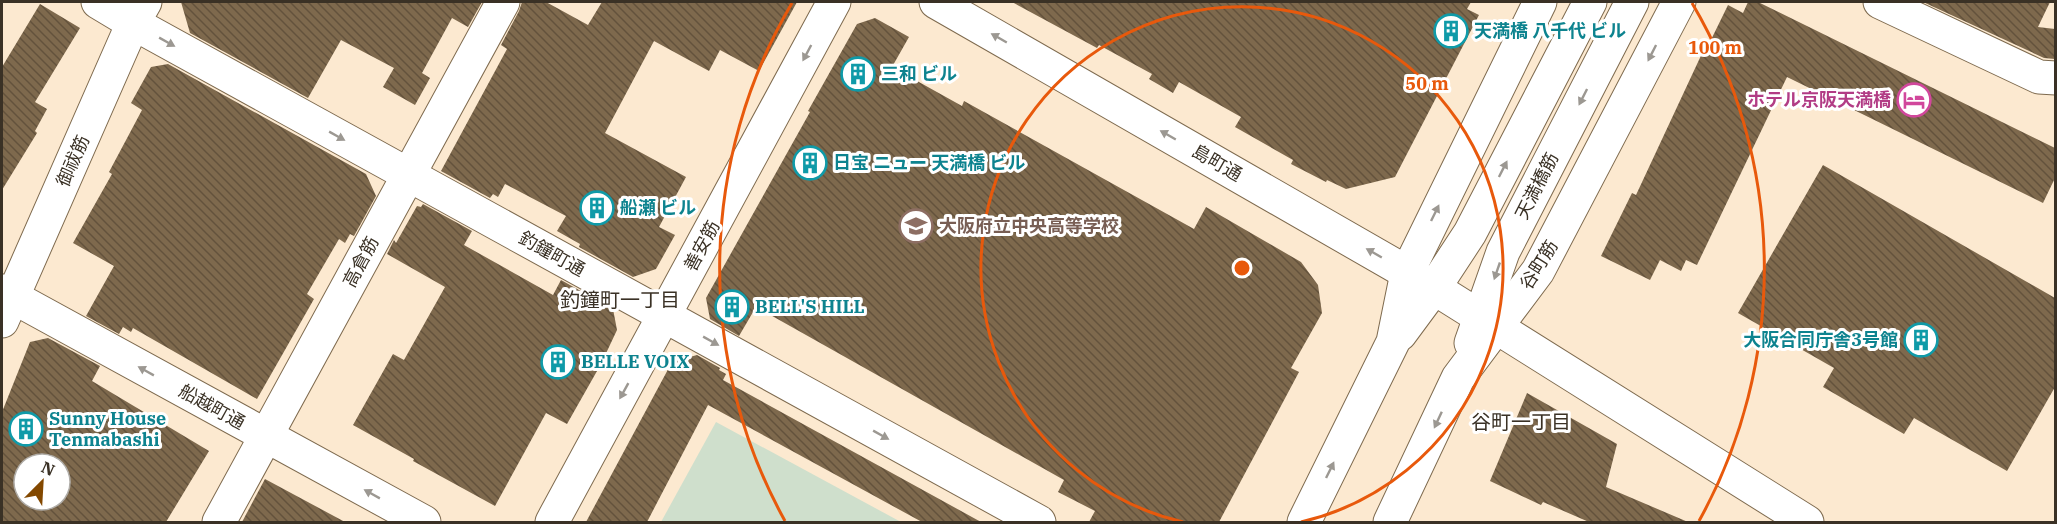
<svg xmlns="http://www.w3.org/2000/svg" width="2057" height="524" font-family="'IBM Plex Serif','Noto Sans JP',serif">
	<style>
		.garden { fill: #cfdfcc }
		.building { fill: url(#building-back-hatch); fill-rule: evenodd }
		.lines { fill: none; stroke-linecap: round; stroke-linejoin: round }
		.street-casing { stroke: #7e6a4e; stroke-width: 35 }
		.secondary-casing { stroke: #7e6a4e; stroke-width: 35 }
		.primary-casing { stroke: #7e6a4e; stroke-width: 35 }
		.street { stroke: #fff; stroke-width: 33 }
		.secondary { stroke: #fff; stroke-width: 33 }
		.primary { stroke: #fff; stroke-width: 33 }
		.oneway { fill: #9c9892 }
		.ring { fill: none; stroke: #e8590c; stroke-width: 3 }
		.labels { text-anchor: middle; stroke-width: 6; stroke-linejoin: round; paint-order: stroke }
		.culture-label { font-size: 18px; font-weight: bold; fill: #0d838f; stroke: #fff; text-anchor: start }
		.hotel-label { font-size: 18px; font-weight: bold; fill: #b23c85; stroke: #fff; text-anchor: end }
		.street-label { font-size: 18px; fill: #3a3125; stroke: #fff }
		.education-label { font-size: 18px; font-weight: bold; fill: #785e54; stroke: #fff; text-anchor: start }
		.neighbourhood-label { font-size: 20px; fill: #3a3125; stroke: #fff }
		.centre { fill: #e8590c; stroke: #fff; stroke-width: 3 }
		.ring-label { font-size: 18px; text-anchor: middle; font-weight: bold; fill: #e8590c; stroke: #fff; stroke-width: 6; stroke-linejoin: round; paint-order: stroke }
	</style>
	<defs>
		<pattern id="building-back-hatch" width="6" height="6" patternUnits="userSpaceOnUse" patternTransform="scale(1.5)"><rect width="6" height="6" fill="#7e694d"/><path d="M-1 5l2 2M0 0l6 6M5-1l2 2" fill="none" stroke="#63523c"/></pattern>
	</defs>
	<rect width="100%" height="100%" fill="#fce9d0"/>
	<polygon class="garden" points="716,422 901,522 661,522"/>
	<g class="building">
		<polygon points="181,2 482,2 468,27 452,18 422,73 430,78 415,105 383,87 394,68 341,40 308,98 190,33"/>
		<polygon points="522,2 546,2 588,25 602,2 797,2 759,71 720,50 709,71 654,41 605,133 686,177 659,227 675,235 656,269 633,277 579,247 580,244 557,231 566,216 505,184 498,197 493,194 490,198 441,171 507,49 501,45 519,11"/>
		<polygon points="1012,2 1471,2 1467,9 1479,15 1395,177 1346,189 1327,180 1326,182 1291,164 1293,160 1235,127 1241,117 1179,82 1173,93 1149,79 1152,74 1099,45 1097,48"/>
		<polygon points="1748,2 1758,2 2055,148 2055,178 2043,203 1787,77 1697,265 1686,260 1681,271 1660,260 1650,280 1601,256 1632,193 1636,195 1705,47 1707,48 1728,5 1743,13"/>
		<polygon points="1923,2 2050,2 2038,27 2055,29 2055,59 2044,58"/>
		<polygon points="40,4 80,28 35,102 47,109 35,131 37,133 2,190 2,67"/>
		<polygon points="875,18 909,37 892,67 962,106 964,101 1194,229 1206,207 1301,262 1318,285 1322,313 1291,368 1299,372 1219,522 1089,522 1095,511 1058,492 1064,480 756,307 739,336 710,319 706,298 810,112 808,111 857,24"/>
		<polygon points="168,64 366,174 376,196 354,236 350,234 345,243 339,239 307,294 314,299 257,399 133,328 131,332 123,327 119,334 86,316 114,266 73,243 112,174 109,172 142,110 131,103 151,67"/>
		<polygon points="1823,165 2055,298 2055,387 2007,471 1914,418 1904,434 1823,387 1834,368 1738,313"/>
		<polygon points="423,204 472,231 464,245 553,295 561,280 613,309 617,330 601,364 567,424 546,413 495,506 413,461 414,459 353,425 393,354 404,360 445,287 387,254 394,240 396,243 417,206 421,207"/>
		<path d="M 48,338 L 100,366 L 92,381 L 209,451 L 166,522 L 2,522 L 2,412 L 30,342 ZM 24,464 L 60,464 L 60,500 L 24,500 Z"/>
		<polygon points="697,355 720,368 719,370 726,374 723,380 981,522 922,522 708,405 647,522 586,522 672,362"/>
		<polygon points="1527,393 1617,444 1606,487 1688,522 1589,522 1543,502 1541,505 1490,481"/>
		<polygon points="265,479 345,522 242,522"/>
	</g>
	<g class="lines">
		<defs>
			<g id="street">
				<polyline points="98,2 133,23 1039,522"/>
				<polyline points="1880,2 2039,77 2056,78"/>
				<polyline points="2,291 424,522"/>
				<polyline points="219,522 503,2"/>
				<polyline points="552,522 834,2"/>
			</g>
			<g id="secondary">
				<polyline points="936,2 1434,288 1807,522"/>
				<polyline points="2,321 133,23 145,2"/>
			</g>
			<g id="primary">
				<polyline points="1400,334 1434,288 1470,233 1590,2"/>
				<polyline points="1471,343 1503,252 1632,2"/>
				<polyline points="1304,522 1393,342 1407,273 1540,2"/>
				<polyline points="1390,522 1458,378 1538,271 1679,2"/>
			</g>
		</defs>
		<use href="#street" class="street-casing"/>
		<use href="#secondary" class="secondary-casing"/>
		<use href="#primary" class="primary-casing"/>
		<use href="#street" class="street"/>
		<use href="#secondary" class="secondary"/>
		<use href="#primary" class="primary"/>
	</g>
	<defs><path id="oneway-solid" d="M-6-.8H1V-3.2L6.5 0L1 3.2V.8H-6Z" transform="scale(1.5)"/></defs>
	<g class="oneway">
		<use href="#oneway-solid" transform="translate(999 38) rotate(-150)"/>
		<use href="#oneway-solid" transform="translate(167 42) rotate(29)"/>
		<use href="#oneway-solid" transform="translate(807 53) rotate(118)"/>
		<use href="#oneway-solid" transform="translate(1652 53) rotate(117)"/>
		<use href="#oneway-solid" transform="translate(1583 97) rotate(117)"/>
		<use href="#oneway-solid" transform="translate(1168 135) rotate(-150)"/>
		<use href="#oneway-solid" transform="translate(337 136) rotate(29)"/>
		<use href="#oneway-solid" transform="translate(1503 169) rotate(-63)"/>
		<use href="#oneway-solid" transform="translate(1435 213) rotate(-64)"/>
		<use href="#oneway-solid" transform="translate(1374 253) rotate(-150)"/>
		<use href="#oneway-solid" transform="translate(1497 271) rotate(109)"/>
		<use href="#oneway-solid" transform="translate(711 341) rotate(29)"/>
		<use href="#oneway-solid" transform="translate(146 371) rotate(-151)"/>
		<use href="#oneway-solid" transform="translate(624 391) rotate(119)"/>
		<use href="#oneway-solid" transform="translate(1438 420) rotate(115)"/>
		<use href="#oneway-solid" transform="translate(881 435) rotate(29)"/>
		<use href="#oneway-solid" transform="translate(1330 470) rotate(-64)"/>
		<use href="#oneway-solid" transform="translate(372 494) rotate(-151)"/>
	</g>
	<g class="ring">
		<path d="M1183 522A261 261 0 1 1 1301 522"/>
		<path d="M785 521A522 522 0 0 1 792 3M1692 3A522 522 0 0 1 1699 521"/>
	</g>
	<defs>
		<symbol id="building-ring" viewBox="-11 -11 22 22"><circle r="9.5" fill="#fff" stroke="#0f9aa8" stroke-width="1.5"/><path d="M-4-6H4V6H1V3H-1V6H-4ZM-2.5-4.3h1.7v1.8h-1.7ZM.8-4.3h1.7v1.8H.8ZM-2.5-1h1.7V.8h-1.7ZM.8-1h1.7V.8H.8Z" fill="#0f9aa8"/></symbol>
		<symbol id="hotel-ring" viewBox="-11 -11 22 22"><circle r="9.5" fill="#fff" stroke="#d1479c" stroke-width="1.5"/><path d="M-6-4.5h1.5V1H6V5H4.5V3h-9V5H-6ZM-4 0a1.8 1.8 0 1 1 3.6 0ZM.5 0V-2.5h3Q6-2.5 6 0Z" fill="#d1479c"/></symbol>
		<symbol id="school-ring" viewBox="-11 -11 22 22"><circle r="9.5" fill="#fff" stroke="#8d6e63" stroke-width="1.5"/><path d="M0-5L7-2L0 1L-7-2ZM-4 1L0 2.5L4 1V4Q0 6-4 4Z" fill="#8d6e63"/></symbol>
	</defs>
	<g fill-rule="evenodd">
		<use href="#building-ring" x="1432" y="12" width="38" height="38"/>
		<use href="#building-ring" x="839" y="55" width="38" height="38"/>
		<use href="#hotel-ring" x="1895" y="81" width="38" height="38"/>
		<use href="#building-ring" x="791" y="144" width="38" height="38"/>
		<use href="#building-ring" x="578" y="189" width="38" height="38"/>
		<use href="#school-ring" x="897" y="207" width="38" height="38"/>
		<use href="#building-ring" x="713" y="288" width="38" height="38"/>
		<use href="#building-ring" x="1902" y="321" width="38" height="38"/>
		<use href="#building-ring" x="539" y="343" width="38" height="38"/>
		<use href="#building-ring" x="7" y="410" width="38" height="38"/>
	</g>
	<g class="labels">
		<g class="culture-label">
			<text x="1474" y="37">天満橋 八千代 ビル</text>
			<text x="881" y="80">三和 ビル</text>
			<text x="833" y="169">日宝 ニュー 天満橋 ビル</text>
			<text x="620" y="214">船瀬 ビル</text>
			<text x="755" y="313">BELL'S HILL</text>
			<text x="1898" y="346" text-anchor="end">大阪合同庁舎3号館</text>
			<text x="581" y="368">BELLE VOIX</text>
			<text x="49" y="425">Sunny House<tspan x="49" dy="21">Tenmabashi</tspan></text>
		</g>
		<g class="hotel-label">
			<text x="1891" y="106">ホテル京阪天満橋</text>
		</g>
		<g class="street-label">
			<text transform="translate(73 161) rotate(-66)" y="6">御祓筋</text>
			<text transform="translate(1217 163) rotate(30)" y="6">島町通</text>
			<text transform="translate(1537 186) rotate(-63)" y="6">天満橋筋</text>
			<text transform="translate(702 246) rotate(-62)" y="6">善安筋</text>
			<text transform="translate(552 254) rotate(29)" y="6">釣鐘町通</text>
			<text transform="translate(361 262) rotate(-62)" y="6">高倉筋</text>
			<text transform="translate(1539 265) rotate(-58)" y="6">谷町筋</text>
			<text transform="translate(212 407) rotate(29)" y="6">船越町通</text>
		</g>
		<g class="education-label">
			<text x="939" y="232">大阪府立中央高等学校</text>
		</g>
		<g class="neighbourhood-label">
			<text x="620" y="307">釣鐘町一丁目</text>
			<text x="1521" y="429">谷町一丁目</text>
		</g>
	</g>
	<circle cx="1242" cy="268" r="9" class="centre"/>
	<g class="ring-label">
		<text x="1715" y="54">100 m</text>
		<text x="1427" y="90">50 m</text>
	</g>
	<rect width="2057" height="524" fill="none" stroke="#3a3125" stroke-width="6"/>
	<g transform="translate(42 482) rotate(24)"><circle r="28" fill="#ffffff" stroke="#b0ada8" stroke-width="1.5"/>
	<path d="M0-4.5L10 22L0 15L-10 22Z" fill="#834800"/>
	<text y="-9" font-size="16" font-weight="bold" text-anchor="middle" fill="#3a3125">N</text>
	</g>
</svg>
